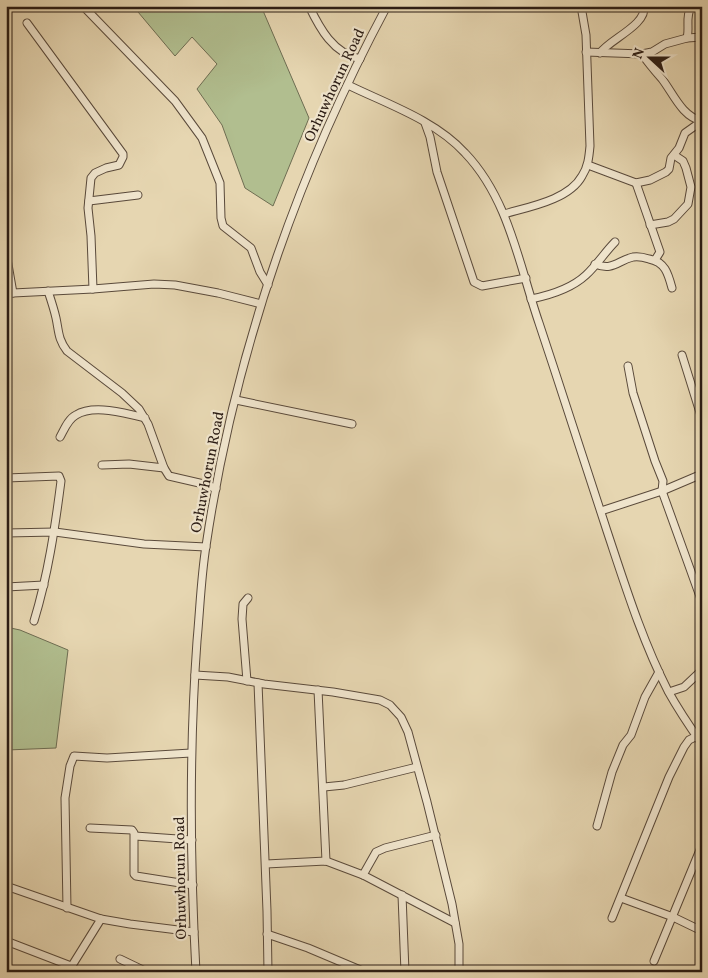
<svg xmlns="http://www.w3.org/2000/svg" width="708" height="978" font-family="Vollkorn,serif">
	<style>
		.green { fill: #b1be8f; stroke: #6e6d52 }
		.lines { fill: none; stroke-linecap: round; stroke-linejoin: round }
		.minor-casing { stroke: #5a4a3b; stroke-width: 9 }
		.minor { stroke: #efe4cc; stroke-width: 7 }
		.labels { text-anchor: middle; stroke-width: 4.5; stroke-linejoin: round; paint-order: stroke }
		.street-label { font-size: 15px; fill: #2b1c14; stroke: #efe4cc }
	</style>
	<rect width="100%" height="100%" fill="#e6d6b1"/>
	<filter id="stains"><feTurbulence type="fractalNoise" baseFrequency=".004" numOctaves="4"/><feColorMatrix values="0 0 0 0 .2 0 0 0 0 .09 0 0 0 0 .02 0 0 0 .5 -.17"/></filter>
	<radialGradient id="worn" r=".72"><stop offset=".6" stop-color="#630" stop-opacity="0"/><stop offset="1" stop-color="#630" stop-opacity=".3"/></radialGradient>
	<g class="green">
		<polygon points="133,6 261,6 309,118 273,206 245,188 222,125 197,89 217,64 192,37 175,56"/>
		<polygon points="6,627 20,630 68,650 56,748 7,750 6,752"/>
	</g>
	<g class="lines">
		<defs>
			<g id="minor">
				<polyline points="83,6 175,101 202,138 220,183 221,218 223,226 251,248 260,272 268,285"/>
				<path d="M 309,6 C 320,29 333,53 360,59"/>
				<polyline points="27,23 123,154 123,157 119,165 106,168 95,173 91,178 88,208 91,236 93,289"/>
				<path d="M 687,38 C 690,26 685,19 691,6"/>
				<polyline points="586,52 642,54 652,52 665,44 687,38 702,37"/>
				<path d="M 600,53 C 610,39 647,25 644,6"/>
				<path d="M 642,54 C 648,63 655,71 662,79 C 673,93 682,117 702,121"/>
				<path d="M 348,85 C 387,104 435,120 465,153 C 509,199 519,265 539,323 C 562,392 584,461 607,531 C 625,585 642,640 668,691 C 678,709 690,727 702,744"/>
				<polyline points="425,123 430,137 437,172 474,282 482,286 526,278"/>
				<polyline points="588,165 636,183 650,180 666,172 669,169 671,158 679,148 685,133 702,121"/>
				<polyline points="636,183 660,252 655,260"/>
				<polyline points="89,201 138,195"/>
				<path d="M 504,214 C 528,207 569,200 582,176 C 588,167 589,157 590,146 L 586,35 L 581,6"/>
				<polyline points="650,225 668,222 674,219 688,204 691,187 686,168 683,161 674,155"/>
				<polyline points="6,253 13,293"/>
				<path d="M 595,264 C 613,271 617,261 633,257 C 639,256 643,257 649,259 C 665,262 668,273 672,288"/>
				<path d="M 48,291 C 51,300 54,309 56,318 C 59,332 58,339 67,351 L 122,393 L 139,409 L 148,424 L 164,468 L 169,476 L 208,485 L 216,489"/>
				<polyline points="6,295 13,293 93,289 154,284 175,285 218,293 261,304"/>
				<path d="M 531,299 C 551,295 571,289 586,275 C 597,265 605,252 615,242"/>
				<polyline points="682,355 702,419"/>
				<polyline points="628,366 633,393 655,461 663,481 662,491 702,602"/>
				<polyline points="236,400 352,424"/>
				<path d="M 60,437 C 64,430 68,419 76,415 C 93,404 126,413 145,418"/>
				<polyline points="102,465 129,464 164,468"/>
				<path d="M 6,478 L 59,476 L 61,481 C 55,528 48,575 34,621"/>
				<polyline points="601,511 662,491 702,474"/>
				<polyline points="6,533 55,532 144,544 206,547"/>
				<polyline points="6,587 44,585"/>
				<polyline points="195,675 228,677 264,684 333,692 380,700 390,705 401,717 408,732 427,802 452,904 459,944 459,972"/>
				<polyline points="247,681 242,619 243,604 248,598"/>
				<polyline points="258,683 267,911 268,972"/>
				<polyline points="318,690 326,861"/>
				<polyline points="669,692 684,687 702,670"/>
				<polyline points="324,787 344,785 417,767"/>
				<polyline points="597,826 612,772 623,745 631,735 645,697 659,672"/>
				<polyline points="90,828 132,830 134,833 134,874 136,876 193,885"/>
				<polyline points="135,836 192,840"/>
				<polyline points="266,864 326,861 363,875 455,923"/>
				<polyline points="363,875 376,852 385,848 436,835"/>
				<polyline points="6,886 101,919 130,924 194,932"/>
				<polyline points="402,895 405,972"/>
				<polyline points="621,898 673,917 702,931"/>
				<polyline points="67,908 65,798 70,766 74,756 107,758 191,753"/>
				<polyline points="612,918 669,777 684,747 689,740 697,736"/>
				<polyline points="267,934 308,948 365,972"/>
				<polyline points="6,941 71,966"/>
				<polyline points="120,959 147,972"/>
				<polyline points="654,961 702,845"/>
				<polyline points="68,972 101,919"/>
				<path d="M 196,972 C 190,862 189,751 197,641 C 200,609 201,577 206,546 C 234,357 297,174 387,6"/>
			</g>
		</defs>
		<use href="#minor" class="minor-casing"/>
		<use href="#minor" class="minor"/>
	</g>
	<g class="labels">
		<g class="street-label">
			<text transform="translate(334 85) rotate(-65)" y="5">Orhuwhorun Road</text>
			<text transform="translate(207 472) rotate(-79)" y="5">Orhuwhorun Road</text>
			<text transform="translate(180 878) rotate(-91)" y="5">Orhuwhorun Road</text>
		</g>
	</g>
	<rect width="708" height="978" fill="none" stroke="#e6d6b1" stroke-width="25"/>
	<rect x="8" y="8" width="693" height="963" fill="none" stroke="#2b1c14" stroke-width="2.5"/>
	<rect x="12" y="12" width="683" height="953" fill="none" stroke="#2b1c14"/>
	<g transform="translate(650 58) rotate(291)" stroke="#efe4cc" stroke-width="4" paint-order="stroke">
	<path d="M0-4L9 19L0 12L-9 19Z" fill="#2b1c14"/>
	<text y="-8" font-size="14" font-weight="bold" text-anchor="middle" fill="#2b1c14">N</text>
	</g>
	<rect width="100%" height="100%" filter="url(#stains)"/>
	<rect width="100%" height="100%" fill="url(#worn)"/>
</svg>
